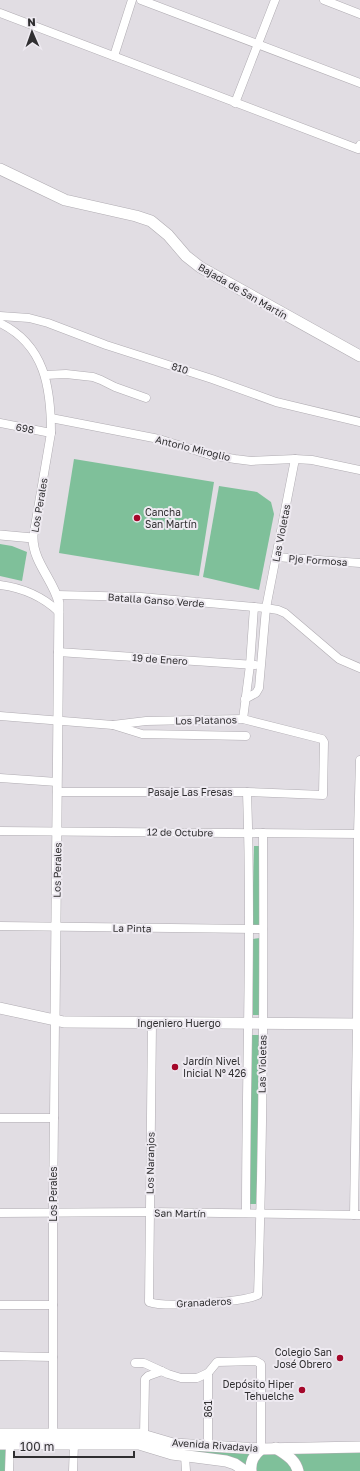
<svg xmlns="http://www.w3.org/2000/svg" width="360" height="1471" font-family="'Golos Text',sans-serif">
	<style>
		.green { fill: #7fc09a }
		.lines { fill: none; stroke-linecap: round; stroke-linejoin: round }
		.minor-casing { stroke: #b0acb2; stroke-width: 9 }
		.tertiary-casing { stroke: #b0acb2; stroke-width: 10 }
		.secondary-casing { stroke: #b0acb2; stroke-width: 12 }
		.minor { stroke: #fff; stroke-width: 8 }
		.tertiary { stroke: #fff; stroke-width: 9 }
		.secondary { stroke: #fff; stroke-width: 11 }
		.poi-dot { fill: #a4072a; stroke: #eeeaf1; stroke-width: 1.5 }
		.labels { text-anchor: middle; stroke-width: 4; stroke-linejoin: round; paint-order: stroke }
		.street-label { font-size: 10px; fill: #302f31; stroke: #eeeaf1 }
		.poi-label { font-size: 10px; fill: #302f31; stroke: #eeeaf1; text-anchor: start }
	</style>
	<rect width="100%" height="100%" fill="#e1dde3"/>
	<g class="green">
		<polygon points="74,459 214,482 199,576 59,553"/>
		<polygon points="219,486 257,492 271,502 274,514 259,590 203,577"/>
		<polygon points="0,544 12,546 27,552 22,581 0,576"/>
		<polygon points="254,846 261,846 260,925 252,925"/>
		<polygon points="260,938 260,1015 253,1015 253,939"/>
		<polygon points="250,1035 260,1035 259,1204 250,1204"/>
		<polygon points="0,1434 173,1444 360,1447 360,1471 245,1471 145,1445 11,1444 9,1471 0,1471"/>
	</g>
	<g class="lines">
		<defs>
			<g id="minor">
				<polyline points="141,0 360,83"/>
				<polyline points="324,0 360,14"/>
				<polyline points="0,13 358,149 360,145"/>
				<polyline points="114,56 132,0"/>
				<polyline points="235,103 275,0"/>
				<polyline points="0,316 29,318 48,323 106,345 212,379 276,402 360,422"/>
				<path d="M 0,323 C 45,345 51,388 51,433 L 33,538"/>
				<polyline points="45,375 66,374 93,377 101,380 115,387 146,398"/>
				<polyline points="51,418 159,439 210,455 235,459 251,461 295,459 312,460 360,470"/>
				<polyline points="0,423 51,433"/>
				<polyline points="276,557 360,563"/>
				<path d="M 0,585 C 24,588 42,596 59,612"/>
				<polyline points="57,595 141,597 254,607"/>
				<polyline points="58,652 255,665"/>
				<polyline points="245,699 256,693 259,688 266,608 278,610 285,613 339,659 360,668"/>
				<polyline points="0,716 113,725 142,734 246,736"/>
				<polyline points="243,719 250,665 254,607 266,608 295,459"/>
				<polyline points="0,778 57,782"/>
				<polyline points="57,792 247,792 323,795 324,742 322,739 243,719 146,721 113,725"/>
				<polyline points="0,831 360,834"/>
				<polyline points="0,926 263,929"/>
				<path d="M 152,1023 L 149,1302 C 164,1308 243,1302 258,1295 C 263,1141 264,987 263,833"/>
				<polyline points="0,1118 54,1118"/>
				<polyline points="0,1213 150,1212 360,1215"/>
				<path d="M 246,1213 C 246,1073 252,933 247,792"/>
				<polyline points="354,1215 357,1024 358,834 360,760"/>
				<polyline points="0,1305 53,1305"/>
				<polyline points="0,1356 53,1357"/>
				<polyline points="135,1363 144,1363 168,1374 181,1378 197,1378 208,1373 217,1362 256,1361 261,1364 261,1449"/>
				<polyline points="144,1436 145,1379 148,1376 162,1371"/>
				<polyline points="53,1439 53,1212 55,1021"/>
				<polyline points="208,1446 208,1373"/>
				<polyline points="185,1456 186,1471"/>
				<polyline points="9,1471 10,1444"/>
				<polyline points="73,1471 74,1444"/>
			</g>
			<path id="tertiary" d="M 0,535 L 33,538 C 33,562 54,581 59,603 L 55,1021"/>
			<g id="secondary">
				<polyline points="0,169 65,200 136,216 151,221 168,235 186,256 200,267 360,356"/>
				<polyline points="0,1008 64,1022 360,1024"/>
				<polyline points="0,1434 139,1434 173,1444 261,1449 360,1447"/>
				<polyline points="0,1444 139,1444 172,1454 226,1461 235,1464 245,1471"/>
				<path d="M 276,1448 C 286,1455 295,1459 298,1471"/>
				<path d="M 251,1471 C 250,1461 254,1455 261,1449"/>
			</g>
		</defs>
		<use href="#minor" class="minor-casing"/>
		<use href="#tertiary" class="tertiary-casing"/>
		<use href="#secondary" class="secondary-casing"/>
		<use href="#minor" class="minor"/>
		<use href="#tertiary" class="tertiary"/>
		<use href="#secondary" class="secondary"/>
	</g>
	<g class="poi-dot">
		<circle cx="137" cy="518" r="4"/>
		<circle cx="175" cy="1067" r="4"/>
		<circle cx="340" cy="1358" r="4"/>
		<circle cx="302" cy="1390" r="4"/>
	</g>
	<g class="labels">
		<g class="street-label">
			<text transform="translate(243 291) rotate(30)" y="4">Bajada de San Martín</text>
			<text transform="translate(180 368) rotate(17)" y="4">810</text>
			<text transform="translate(25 428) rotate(11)" y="4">698</text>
			<text transform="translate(193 448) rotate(14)" y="4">Antorio Miroglio</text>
			<text transform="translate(39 505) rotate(-80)" y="4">Los Perales</text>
			<text transform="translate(281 533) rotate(-79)" y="4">Las Violetas</text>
			<text transform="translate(318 560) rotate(4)" y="4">Pje Formosa</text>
			<text transform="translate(156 600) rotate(4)" y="4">Batalla Ganso Verde</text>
			<text transform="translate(160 659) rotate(4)" y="4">19 de Enero</text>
			<text transform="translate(206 720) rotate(-1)" y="4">Los Platanos</text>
			<text x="190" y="796">Pasaje Las Fresas</text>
			<text transform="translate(180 832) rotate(1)" y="4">12 de Octubre</text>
			<text transform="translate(57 870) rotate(-89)" y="4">Los Perales</text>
			<text transform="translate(132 928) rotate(1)" y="4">La Pinta</text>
			<text x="179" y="1027">Ingeniero Huergo</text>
			<text transform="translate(262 1064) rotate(-89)" y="4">Las Violetas</text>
			<text transform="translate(150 1163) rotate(-89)" y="4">Los Naranjos</text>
			<text transform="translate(53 1194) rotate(-90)" y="4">Los Perales</text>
			<text transform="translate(180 1213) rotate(1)" y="4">San Martín</text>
			<text transform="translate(204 1302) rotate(-3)" y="4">Granaderos</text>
			<text transform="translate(208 1409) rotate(-90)" y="4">861</text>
			<text transform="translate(215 1445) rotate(4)" y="4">Avenida Rivadavia</text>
		</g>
		<g class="poi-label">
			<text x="145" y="516">Cancha<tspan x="145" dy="12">San Martín</tspan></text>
			<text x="183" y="1065">Jardín Nivel<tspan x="183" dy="12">Inicial Nº 426</tspan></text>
			<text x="332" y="1356" text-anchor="end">Colegio San<tspan x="332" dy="12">José Obrero</tspan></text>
			<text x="294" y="1388" text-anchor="end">Depósito Hiper<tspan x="294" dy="12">Tehuelche</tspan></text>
		</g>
	</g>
	<g transform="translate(32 32) rotate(358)" stroke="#eeeaf1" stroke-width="3" paint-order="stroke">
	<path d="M0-3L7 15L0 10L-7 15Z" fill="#302f31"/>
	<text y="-6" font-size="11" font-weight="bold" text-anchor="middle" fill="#302f31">N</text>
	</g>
	<path d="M14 1451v6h120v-6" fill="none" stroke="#302f31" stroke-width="2"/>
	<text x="20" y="1451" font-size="12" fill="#302f31" stroke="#eeeaf1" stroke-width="3" paint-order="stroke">100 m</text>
</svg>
